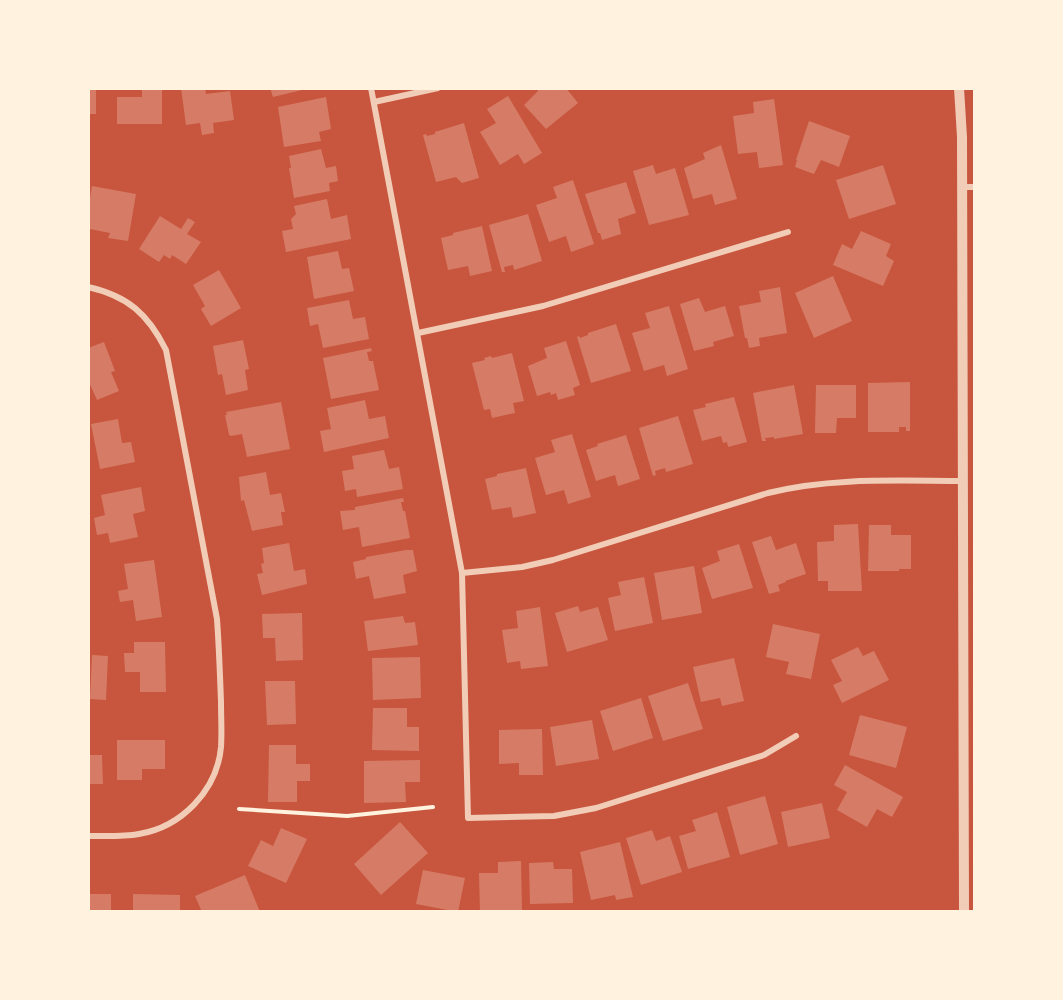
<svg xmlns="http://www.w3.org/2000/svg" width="1063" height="1000" font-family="Overpass,sans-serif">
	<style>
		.building { fill: #d67c66 }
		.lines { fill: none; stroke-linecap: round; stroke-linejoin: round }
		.path { stroke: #fff3e0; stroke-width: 4 }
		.minor { stroke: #f1ccb7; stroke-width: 6 }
		.tertiary { stroke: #f1ccb7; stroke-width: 10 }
	</style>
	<rect width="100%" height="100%" fill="#c8553d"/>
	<g class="building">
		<polygon points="142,88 162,88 162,124 117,124 117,97 142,97"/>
		<polygon points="181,88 205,88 206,94 230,91 234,120 213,123 214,133 202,135 200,123 186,125"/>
		<polygon points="270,88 306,88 306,89 273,97"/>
		<polygon points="536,88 566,88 578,103 546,129 524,105 538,91"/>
		<rect x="88" y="90" width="8" height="24"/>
		<polygon points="508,96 542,153 524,164 518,154 500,165 480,132 496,123 487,109"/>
		<polygon points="326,97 331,129 319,132 321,141 284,147 278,107"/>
		<polygon points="774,99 783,165 759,168 757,152 738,154 733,116 754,113 753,102"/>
		<polygon points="809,121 850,136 839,167 821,160 814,174 795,167 797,160 796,160"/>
		<polygon points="464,123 479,178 462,183 456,177 436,182 423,135 426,134 427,136 435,134 435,132"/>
		<polygon points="721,145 737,199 715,205 712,194 693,199 684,168 705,159 703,153"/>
		<polygon points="321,149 326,168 336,166 338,181 329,183 330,191 294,198 289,168 291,168 289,156"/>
		<polygon points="653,165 656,174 675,168 689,215 649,225 633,171"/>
		<polygon points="883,165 896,204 849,219 836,180"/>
		<polygon points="573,180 594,244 571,252 566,236 549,242 536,205 557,198 553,187"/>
		<polygon points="626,182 636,213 618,219 621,234 602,240 600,233 598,233 585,194"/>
		<polygon points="92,186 136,194 128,241 108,238 110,233 90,229 88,209"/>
		<polygon points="327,199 331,219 347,215 351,239 286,252 282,231 293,229 291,219 296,214 294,206"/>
		<polygon points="528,214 542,261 514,270 513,265 504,267 505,272 502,272 489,225"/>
		<polygon points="160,216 181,229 188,218 195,222 187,234 201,242 186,264 172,255 170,259 164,255 159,262 139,249"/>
		<polygon points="482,226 492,271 470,276 468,266 448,270 441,238 453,235 453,233"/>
		<polygon points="861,231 891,244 886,256 894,261 883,286 833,265 842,244 852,249"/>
		<polygon points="338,251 342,269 349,268 354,291 314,299 307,257"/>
		<polygon points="219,270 241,308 211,326 201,309 205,306 193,285"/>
		<polygon points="833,276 852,321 814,338 795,293"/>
		<polygon points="780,287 787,333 759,338 760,346 749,348 747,338 745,338 739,306 761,302 759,291"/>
		<polygon points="699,298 705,312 725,306 734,336 713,342 714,346 694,351 680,304"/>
		<polygon points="349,300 353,319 365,317 369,339 323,348 318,324 310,326 307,308"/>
		<polygon points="669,306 688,369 667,376 664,365 644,371 632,333 650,328 645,313"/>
		<polygon points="616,324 631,371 591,383 577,337 579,336 580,338 588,335 588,333"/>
		<polygon points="243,340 249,369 245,370 248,390 226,395 222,374 218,375 213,346"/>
		<polygon points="566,341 580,385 573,388 575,395 558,400 556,393 551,395 550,392 537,396 528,366 547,358 544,348"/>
		<polygon points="104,342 115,371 111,372 119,391 97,400 88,380 88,348"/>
		<polygon points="371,348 372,351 367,352 369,361 373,361 379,390 331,399 323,358"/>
		<polygon points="512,353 524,401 513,403 515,413 492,418 490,409 484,410 472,363 485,360 484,358 491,356 492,358"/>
		<polygon points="910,382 910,431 906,431 906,427 899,427 899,432 868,432 868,383"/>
		<polygon points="794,385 803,434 774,439 774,437 765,438 766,441 762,441 753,393"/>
		<polygon points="816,385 856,385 856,418 837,418 836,433 815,433"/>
		<polygon points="734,397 747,442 728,447 727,442 723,443 721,436 702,441 693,410 706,407 705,404"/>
		<polygon points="365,400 369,419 385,416 389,438 324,452 320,431 331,429 327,408"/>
		<polygon points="281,402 290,449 247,457 242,434 231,436 229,435 225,415 227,415 226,412"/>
		<polygon points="678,416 693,464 666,472 665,468 655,471 656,475 653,476 639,428"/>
		<polygon points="118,419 122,443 131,442 135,462 100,469 91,424"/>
		<polygon points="572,434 591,497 568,504 564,490 546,495 535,458 555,452 551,440"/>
		<polygon points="626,435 640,479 618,486 615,475 596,481 586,450 598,446 597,444"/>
		<polygon points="384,450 389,469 399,467 403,489 357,497 356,489 345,491 342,471 354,469 352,456"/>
		<polygon points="526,468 536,513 513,518 511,507 492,510 485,479 497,476 497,474"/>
		<polygon points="266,472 270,495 281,493 285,512 281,512 283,525 252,531 244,500 241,501 239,477"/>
		<polygon points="141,487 145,511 133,514 138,537 110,543 108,533 97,535 94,518 105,515 101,495"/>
		<polygon points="403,498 404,502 401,502 403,511 405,511 410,538 362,547 359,527 343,530 340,511 355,510 355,507"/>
		<polygon points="858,524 862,591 828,591 828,581 818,581 817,542 834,541 834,525"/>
		<polygon points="869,525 891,525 891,535 911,535 911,569 899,569 899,571 868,571"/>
		<polygon points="771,536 776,550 796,543 806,574 785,581 786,582 778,585 780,591 769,594 752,542"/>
		<polygon points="289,543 294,571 305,569 307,584 262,595 257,574 263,573 261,564 264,563 262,548"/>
		<polygon points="739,544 753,588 712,599 702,568 720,561 717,551"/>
		<polygon points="406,550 413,550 417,571 403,575 406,593 374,599 369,576 356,579 353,562 366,559 366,557"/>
		<polygon points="154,560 162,617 136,621 133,600 120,602 118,591 128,589 124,564"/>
		<polygon points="694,566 702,613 662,620 654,573"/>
		<polygon points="644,577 653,623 615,631 608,598 621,595 618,582"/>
		<polygon points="578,606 580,612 598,607 608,640 567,652 555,613"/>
		<polygon points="540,607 548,666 521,669 520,661 507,663 502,630 518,628 516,611"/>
		<polygon points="302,613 303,660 276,661 275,638 263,638 262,614"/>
		<polygon points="403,616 405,623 415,622 418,645 368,651 364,621"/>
		<polygon points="773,624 820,634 811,679 786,674 789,662 766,657"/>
		<polygon points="134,642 165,642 166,692 140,692 140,672 125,672 124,653 134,653"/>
		<polygon points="858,647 863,656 874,651 889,680 842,703 833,685 842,681 831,660"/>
		<polygon points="92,655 108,656 106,700 90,699"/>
		<polygon points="420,657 421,698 373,700 372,658"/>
		<polygon points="734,658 744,701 722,706 720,698 701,702 693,667"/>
		<polygon points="265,681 295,681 296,724 267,725"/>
		<polygon points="688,683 703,729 663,741 648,696"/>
		<polygon points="641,698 653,738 613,751 600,711"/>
		<polygon points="373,708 407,708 407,727 419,727 419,751 372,750"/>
		<polygon points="860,715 907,727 896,768 849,755"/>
		<polygon points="592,720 599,759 556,766 550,727"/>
		<polygon points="542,729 543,775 519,775 519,763 499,764 499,730"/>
		<polygon points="117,740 165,740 165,769 142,769 142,780 117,780"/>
		<polygon points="269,745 296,745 296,764 310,764 310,781 297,781 297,802 268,802"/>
		<polygon points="88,755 102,755 103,784 88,784"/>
		<polygon points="420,760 420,782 405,782 406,802 364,803 364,761"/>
		<polygon points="845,765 903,797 892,817 877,809 867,827 837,810 847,792 834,785"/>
		<polygon points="765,796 778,844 740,855 727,807"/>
		<polygon points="822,803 830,838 788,847 781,812"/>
		<polygon points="717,812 730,857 688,869 679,836 696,831 692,820"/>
		<polygon points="400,822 428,853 381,895 354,864"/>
		<polygon points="281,828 307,839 286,883 248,866 261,840 273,846"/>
		<polygon points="652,830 656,841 670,836 682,872 641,885 626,838"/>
		<polygon points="620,842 633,897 616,900 615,895 591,900 580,852"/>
		<polygon points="521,861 522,912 480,912 479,873 498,873 498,862"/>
		<polygon points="553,862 554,869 572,869 573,903 530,904 529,863"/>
		<polygon points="423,870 465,878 458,912 416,904"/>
		<polygon points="245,875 260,912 202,912 195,896"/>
		<rect x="88" y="894" width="23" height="18"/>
		<polygon points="133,894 180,895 180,912 133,912"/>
	</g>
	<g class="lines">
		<polyline class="path" points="239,809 347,816 433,807"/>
		<g class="minor">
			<polyline points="371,88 462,573 468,818 554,816 596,808 764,755 796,736"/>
			<polyline points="374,102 438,88"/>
			<polyline points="962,187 974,187"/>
			<path d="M 88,287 C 128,296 148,314 166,350 L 217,619 C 219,647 220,674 221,702 C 221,717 222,732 221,747 C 217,791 181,827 139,834 C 123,837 105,836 88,836"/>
			<polyline points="418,333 543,306 788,232"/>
			<path d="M 462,573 L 522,567 L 553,560 L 768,493 C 832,477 898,481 963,481"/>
		</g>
		<polyline class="tertiary" points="959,88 962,137 964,912"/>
	</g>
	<rect width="1063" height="1000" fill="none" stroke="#fff3e0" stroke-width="180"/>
</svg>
